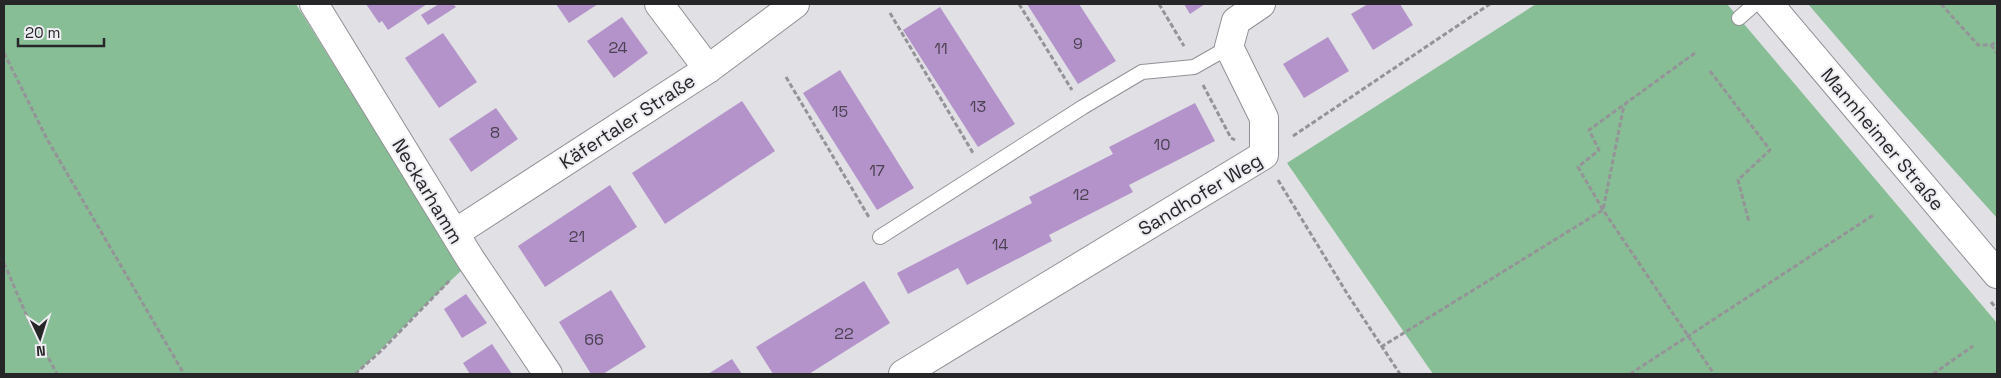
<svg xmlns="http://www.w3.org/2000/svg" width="2001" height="378" font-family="'Space Grotesk',sans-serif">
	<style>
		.green { fill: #88be95 }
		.building { fill: #b493cb }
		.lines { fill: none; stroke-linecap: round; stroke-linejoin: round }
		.service-casing { stroke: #919296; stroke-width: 16 }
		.minor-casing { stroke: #919296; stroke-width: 30 }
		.tertiary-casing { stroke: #919296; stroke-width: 30 }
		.path { stroke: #949498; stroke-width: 3; stroke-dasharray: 5 2.5; stroke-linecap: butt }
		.service { stroke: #fff; stroke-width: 14 }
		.minor { stroke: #fff; stroke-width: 28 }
		.tertiary { stroke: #fff; stroke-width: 28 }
		.labels { text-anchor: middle; stroke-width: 4; stroke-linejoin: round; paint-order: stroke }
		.number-label { font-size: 16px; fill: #4a4151 }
		.street-label { font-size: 19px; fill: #262628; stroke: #ededf2 }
	</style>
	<rect width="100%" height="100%" fill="#e0e0e5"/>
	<g class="green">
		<path d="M 4,4 L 296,4 L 462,270 C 424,304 392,341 355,374 L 4,374 Z"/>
		<polygon points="1536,4 1727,4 1997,323 1997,374 1433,374 1287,163"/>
		<polygon points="1808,4 1997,4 1997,218 1889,98"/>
	</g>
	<g class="building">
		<polygon points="366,4 427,4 388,30 382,21 379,23"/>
		<polygon points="439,4 453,4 456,7 428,25 421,15"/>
		<polygon points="556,4 598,4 569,23"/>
		<polygon points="1027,4 1079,4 1116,61 1078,84"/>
		<polygon points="1184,4 1205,4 1190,14"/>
		<polygon points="1368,4 1400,4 1413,25 1373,50 1351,14"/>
		<polygon points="940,7 1015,124 978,147 903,30"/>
		<polygon points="622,17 648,53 614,78 587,41"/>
		<polygon points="443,33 477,82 439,108 405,58"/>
		<polygon points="1328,37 1349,71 1304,98 1283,64"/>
		<polygon points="840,70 914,188 877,210 803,93"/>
		<polygon points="742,101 775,151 665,224 632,173"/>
		<polygon points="1195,103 1215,141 1129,185 1133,192 1049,235 1052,241 967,285 958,268 908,294 897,273 1032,203 1029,197 1113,154 1109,147"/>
		<polygon points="496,108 518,139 471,172 449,139"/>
		<polygon points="610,185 637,227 545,287 518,246"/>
		<polygon points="864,281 890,323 809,374 773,374 756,347"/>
		<polygon points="611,290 646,347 603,374 591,374 559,322"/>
		<polygon points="466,294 487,323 462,338 444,309"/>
		<polygon points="492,344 512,374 470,374 463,363"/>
		<polygon points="732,359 742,374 708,374"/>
	</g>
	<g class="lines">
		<defs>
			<g id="service">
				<polyline points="1739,18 1755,4"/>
				<polyline points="880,237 1083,107 1142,72 1194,67 1229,47"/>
			</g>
			<g id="minor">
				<polyline points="314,4 471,260 548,374"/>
				<polyline points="659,4 708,69"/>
				<polyline points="455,233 708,69 795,4"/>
				<polyline points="903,374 1264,155 1264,118 1229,47 1236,21 1261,4"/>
			</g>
			<polyline id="tertiary" points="1769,4 1997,274"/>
		</defs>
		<use href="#service" class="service-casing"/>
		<use href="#minor" class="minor-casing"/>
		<use href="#tertiary" class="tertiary-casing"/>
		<g class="path">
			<polyline points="1019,4 1072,90"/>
			<polyline points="1159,4 1184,46"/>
			<polyline points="1941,4 1978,45 1991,45 1997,41"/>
			<polyline points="890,13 973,153"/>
			<polyline points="1991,45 1997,53"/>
			<polyline points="4,53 47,139 184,374"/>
			<polyline points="1695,53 1589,130 1599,150 1578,167 1603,210 1714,374"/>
			<polyline points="1710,71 1770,150 1738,180 1749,222"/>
			<polyline points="786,77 870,219"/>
			<polyline points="1203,85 1231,138 1235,140"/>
			<polyline points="1293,136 1490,4"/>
			<polyline points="1278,180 1348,295 1400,374"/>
			<polyline points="4,263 28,319 57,374"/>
			<polyline points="1991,302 1997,309"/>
			<polyline points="1381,347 1603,210 1624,105"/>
			<polyline points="355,374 381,351 450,280"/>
			<polyline points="1630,374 1875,214"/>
			<polyline points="1933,374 1973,346"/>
		</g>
		<use href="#service" class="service"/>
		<use href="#minor" class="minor"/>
		<use href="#tertiary" class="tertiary"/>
	</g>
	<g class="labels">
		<g class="number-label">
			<text x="1078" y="49">9</text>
			<text x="618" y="53">24</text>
			<text x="941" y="54">11</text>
			<text x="978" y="112">13</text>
			<text x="840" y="117">15</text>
			<text x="495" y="138">8</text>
			<text x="1162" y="150">10</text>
			<text x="877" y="176">17</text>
			<text x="1081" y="200">12</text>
			<text x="577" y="242">21</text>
			<text x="1000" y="250">14</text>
			<text x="844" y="339">22</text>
			<text x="594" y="345">66</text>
		</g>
		<g class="street-label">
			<text transform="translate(627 121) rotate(-33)" y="7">Käfertaler Straße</text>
			<text transform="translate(1883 139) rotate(50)" y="7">Mannheimer Straße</text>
			<text transform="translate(428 191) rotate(59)" y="7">Neckarhamm</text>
			<text transform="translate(1200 194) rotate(-31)" y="7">Sandhofer Weg</text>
		</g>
	</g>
	<rect width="2001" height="378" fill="none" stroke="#262628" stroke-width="10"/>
	<g transform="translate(40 338) rotate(176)" stroke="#ededf2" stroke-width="4" paint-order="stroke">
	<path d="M0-4L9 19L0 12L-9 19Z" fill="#262628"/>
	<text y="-8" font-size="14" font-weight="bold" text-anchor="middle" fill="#262628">N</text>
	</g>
	<path d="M18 38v8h86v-8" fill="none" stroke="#262628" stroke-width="2.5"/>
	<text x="25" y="38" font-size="15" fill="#262628" stroke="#ededf2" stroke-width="4" paint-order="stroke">20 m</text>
</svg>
